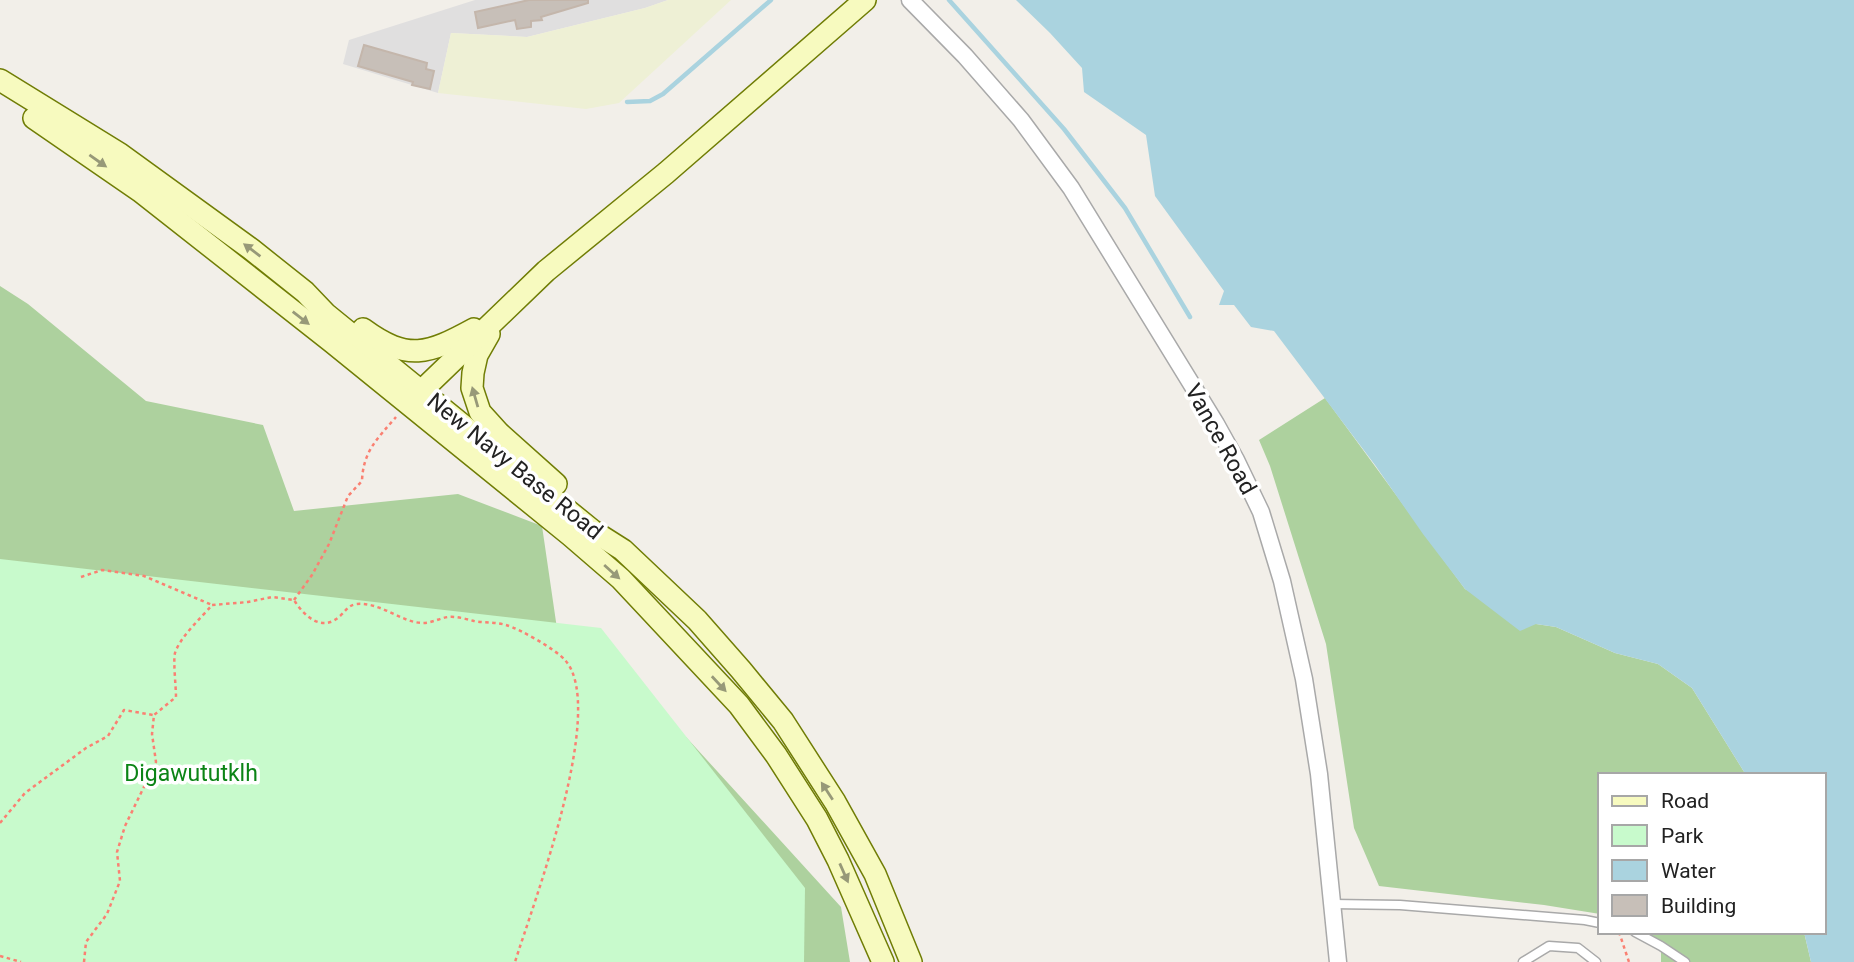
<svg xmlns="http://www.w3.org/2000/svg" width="1854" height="962" font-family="Roboto,sans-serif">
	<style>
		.residential { fill: #e0dfdf }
		.farmland { fill: #eef0d5 }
		.forest { fill: #add19e }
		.park { fill: #c8facc }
		.water { fill: #aad3df }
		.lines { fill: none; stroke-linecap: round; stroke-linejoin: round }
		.stream { stroke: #aad3df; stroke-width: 4.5 }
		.building { fill: #c7bfb8; stroke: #c4b6ab; stroke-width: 2 }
		.lane-casing { stroke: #a9a9a9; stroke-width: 11 }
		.street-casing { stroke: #a9a9a9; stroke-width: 19 }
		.secondary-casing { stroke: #707d05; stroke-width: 24 }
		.path { stroke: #fa8072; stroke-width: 2.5; stroke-dasharray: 3.5 3.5; stroke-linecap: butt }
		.lane { stroke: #fff; stroke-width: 8 }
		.street { stroke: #fff; stroke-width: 16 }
		.secondary { stroke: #f7fabf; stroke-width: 21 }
		.oneway { fill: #979978 }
		.labels { text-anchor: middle; stroke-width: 7; stroke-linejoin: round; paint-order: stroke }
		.street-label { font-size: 23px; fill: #222; stroke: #fff }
		.park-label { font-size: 23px; fill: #0c8416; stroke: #fff }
	</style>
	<rect width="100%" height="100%" fill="#f2efe9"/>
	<polygon class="residential" points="475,0 668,0 645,8 527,37 451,33 438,93 343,64 349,40"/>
	<polygon class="farmland" points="668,0 731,0 619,103 586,109 438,93 451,33 527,37 645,8"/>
	<g class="forest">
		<polygon points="0,286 28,304 146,401 263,425 294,511 458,494 542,526 568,704 686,737 841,907 850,962 0,962"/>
		<polygon points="1325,398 1465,589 1536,624 1556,627 1615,653 1658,664 1692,688 1746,775 1600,775 1600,914 1544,905 1379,886 1354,828 1326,644 1270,466 1259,440"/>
		<polygon points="1641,932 1804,932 1811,962 1661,962 1661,946"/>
	</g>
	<polygon class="park" points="0,559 601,628 805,888 804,962 0,962"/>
	<polygon class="water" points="1016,0 1854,0 1854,962 1811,962 1804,932 1824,932 1824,775 1746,775 1692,688 1658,664 1615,653 1556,627 1536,624 1520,631 1465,589 1423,534 1375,465 1274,331 1251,327 1234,305 1219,305 1224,291 1155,196 1146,135 1084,92 1082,68 1050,33"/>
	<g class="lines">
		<g class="stream">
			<polyline points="949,0 1064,129 1125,208 1190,317"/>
			<polyline points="627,102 650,101 663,94 771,0"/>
		</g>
	</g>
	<g class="building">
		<polygon points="529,0 588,0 588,3 541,17 542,20 531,21 531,27 517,29 515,20 478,28 475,12"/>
		<polygon points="364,45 427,63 426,69 434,71 430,89 412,85 413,82 358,66"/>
	</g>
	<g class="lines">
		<defs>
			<g id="lane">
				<polyline points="1332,904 1400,905 1585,920 1600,923"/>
				<polyline points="1635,932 1661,946 1685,962"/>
				<polyline points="1523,962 1549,946 1578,948 1596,962"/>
			</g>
			<polyline id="street" points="910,0 965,56 1021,120 1071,188 1216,424 1236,460 1261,512 1282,581 1304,679 1319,774 1338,962"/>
			<g id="secondary">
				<polyline points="0,80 120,154 251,249 305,292 326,314 593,531 623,550 697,620 741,670 783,721 835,802 875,874 911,962"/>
				<polyline points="34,118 140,191 332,342 570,535 621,579 739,705 776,755 817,819 838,860 883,962"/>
				<path d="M 363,329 C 408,362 428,354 474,329"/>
				<polyline points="489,334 477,355 473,373 472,388 480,412 499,433 556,484"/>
				<polyline points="412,400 546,271 666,173 865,0"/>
			</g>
		</defs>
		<use href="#lane" class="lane-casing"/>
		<use href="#street" class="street-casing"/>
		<use href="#secondary" class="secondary-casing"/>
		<g class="path">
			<polyline points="81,577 102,570 144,576 212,605"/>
			<path d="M 294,600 L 312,575 L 329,544 L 348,496 L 362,481 C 363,451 378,438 396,417"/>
			<polyline points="0,823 25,793 86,748 108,736 124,710 153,715"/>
			<polyline points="1619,932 1629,962"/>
			<polyline points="0,956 21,962"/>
			<path d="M 84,962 L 86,942 L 107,914 L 120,881 L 117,852 L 125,826 L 156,762 L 152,734 L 154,715 L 176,697 C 176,687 173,660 175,653 C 180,637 201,618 212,605 L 248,602 L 272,597 L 294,600 C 304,616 322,633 340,616 C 346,611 348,605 357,604 C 381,602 402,623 423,623 C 432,623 440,618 448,617 C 456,616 466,619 474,621 C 485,623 496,622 506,625 C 520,629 555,649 565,660 C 608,708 533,904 515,962"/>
		</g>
		<use href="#lane" class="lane"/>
		<use href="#street" class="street"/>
		<use href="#secondary" class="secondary"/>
	</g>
	<defs><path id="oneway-solid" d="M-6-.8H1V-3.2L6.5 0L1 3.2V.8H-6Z" transform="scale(1.75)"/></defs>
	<g class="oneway">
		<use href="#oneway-solid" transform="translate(98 161) rotate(35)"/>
		<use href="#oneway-solid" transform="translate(252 250) rotate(-143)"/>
		<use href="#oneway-solid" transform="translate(301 318) rotate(38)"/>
		<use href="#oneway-solid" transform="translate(475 397) rotate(-106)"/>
		<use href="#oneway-solid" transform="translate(612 572) rotate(42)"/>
		<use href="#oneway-solid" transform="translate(719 684) rotate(47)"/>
		<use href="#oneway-solid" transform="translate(827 791) rotate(-123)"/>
		<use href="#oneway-solid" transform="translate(844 873) rotate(66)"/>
	</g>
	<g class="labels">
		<g class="street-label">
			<text transform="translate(1221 439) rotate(61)" y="8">Vance Road</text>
			<text transform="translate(515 466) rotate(39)" y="8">New Navy Base Road</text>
		</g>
		<g class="park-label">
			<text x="191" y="781">Digawututklh</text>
		</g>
	</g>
	<rect x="1598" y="773" width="228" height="161" fill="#ffffff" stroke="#a7a7a7" stroke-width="2"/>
	<rect x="1612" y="796" width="35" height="10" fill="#f7fabf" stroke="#a7a7a7" stroke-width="2"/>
	<text x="1661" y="808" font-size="21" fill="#222222">Road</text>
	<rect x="1612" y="825" width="35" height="21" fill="#c8facc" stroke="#a7a7a7" stroke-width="2"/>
	<text x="1661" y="843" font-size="21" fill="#222222">Park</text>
	<rect x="1612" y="860" width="35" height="21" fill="#aad3df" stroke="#a7a7a7" stroke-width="2"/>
	<text x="1661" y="878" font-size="21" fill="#222222">Water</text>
	<rect x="1612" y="895" width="35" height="21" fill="#c7bfb8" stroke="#a7a7a7" stroke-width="2"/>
	<text x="1661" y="913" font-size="21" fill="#222222">Building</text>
</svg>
